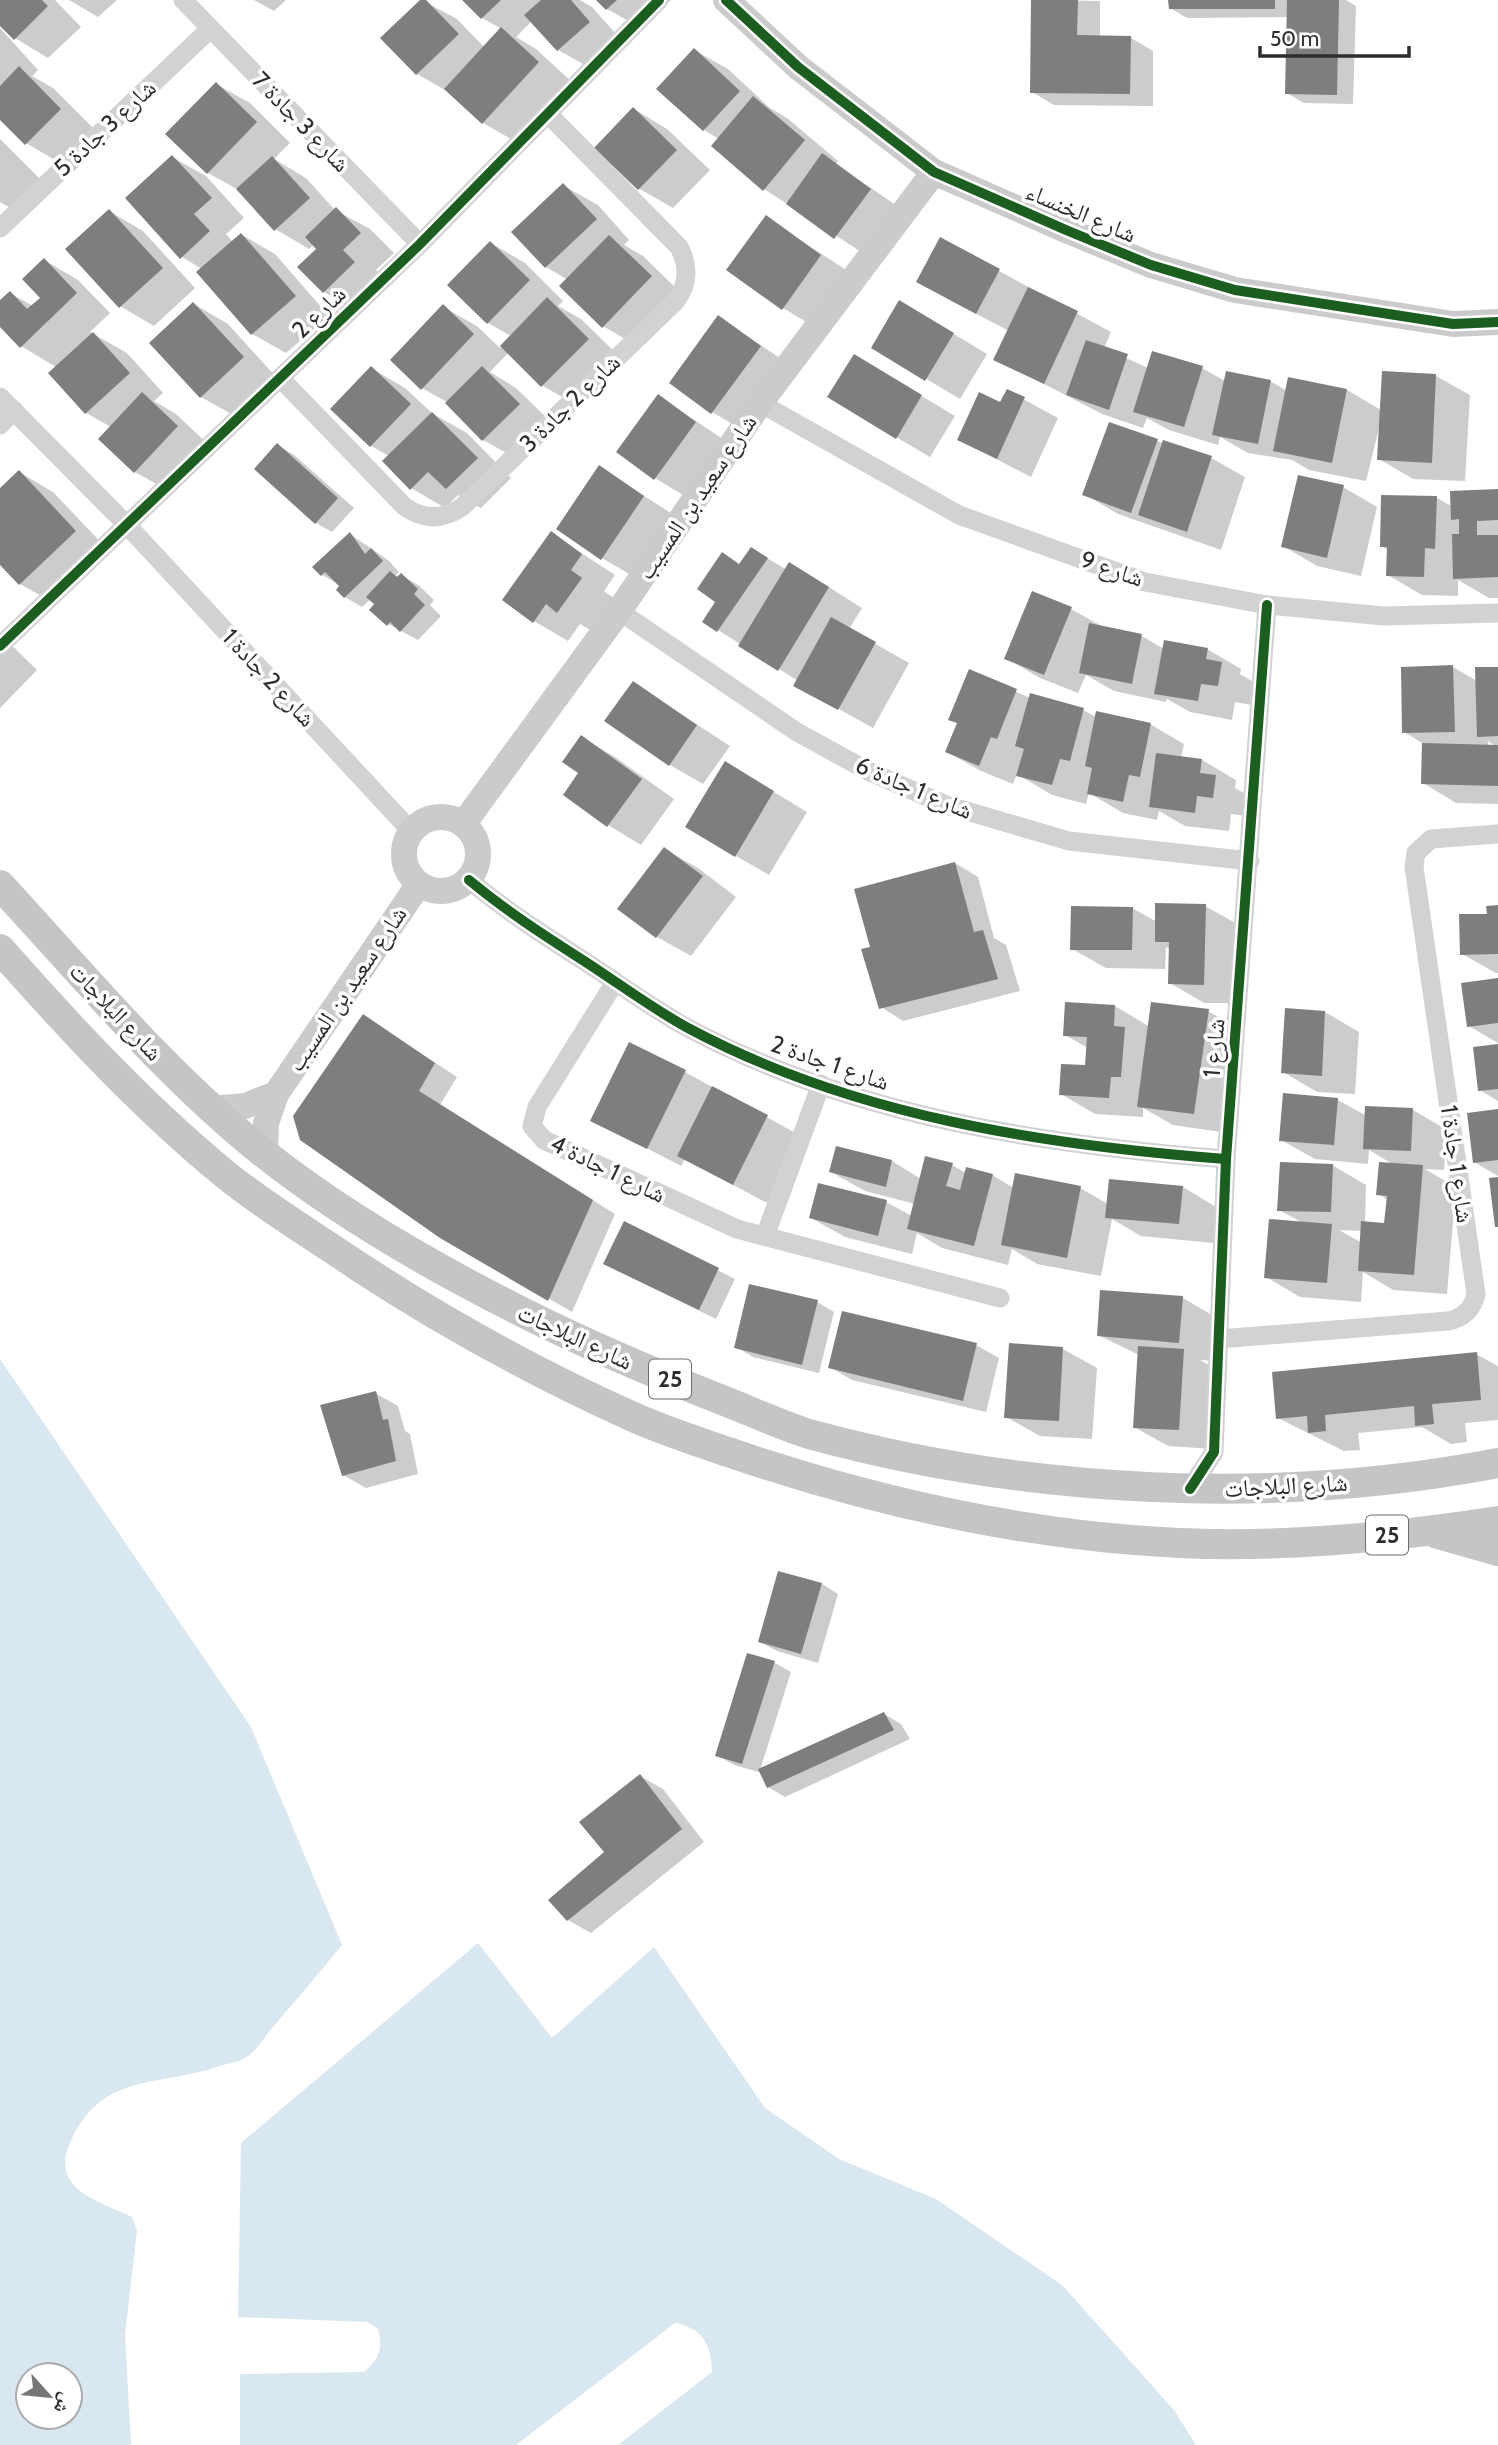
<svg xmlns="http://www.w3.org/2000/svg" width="1498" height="2445" font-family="Cabin,'Noto Naskh Arabic',sans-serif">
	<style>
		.water { fill: #d8e7f0; fill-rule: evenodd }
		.shadow { fill: #0003; fill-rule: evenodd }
		.building { fill: #7e7e7e }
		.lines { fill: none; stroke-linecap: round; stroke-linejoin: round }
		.street { stroke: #d2d2d2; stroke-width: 19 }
		.secondary { stroke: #cbcbcb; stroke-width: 26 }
		.primary { stroke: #c5c5c5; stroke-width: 30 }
		.cycleway-casing { stroke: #fff; stroke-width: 15 }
		.cycleway { stroke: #1b5e20; stroke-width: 10 }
		.labels { text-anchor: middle; stroke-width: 7; stroke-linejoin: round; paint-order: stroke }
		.shield { fill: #fff; stroke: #6c6c6c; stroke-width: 2 }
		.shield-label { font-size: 23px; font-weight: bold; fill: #2d2d2d }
		.street-label { font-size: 24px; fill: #2d2d2d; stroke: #fff }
	</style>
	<rect width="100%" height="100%" fill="#fff"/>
	<g class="water">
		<path d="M 0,1359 L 251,1727 L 342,1945 C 319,1973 296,2000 273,2027 C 265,2036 257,2050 248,2056 C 242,2061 231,2063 223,2065 C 159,2088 102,2070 70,2143 C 49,2190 101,2202 132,2217 L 137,2231 L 125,2335 L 131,2445 L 0,2445 ZM 70,2375 L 70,2417 L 28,2417 L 28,2375 Z"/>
		<path d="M 478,1943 L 552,2038 L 654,1947 L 765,2108 L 839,2159 L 936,2199 L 1062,2285 L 1174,2410 L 1196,2445 L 618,2445 L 712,2372 C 712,2346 703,2328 675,2323 L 516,2445 L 240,2445 L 240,2374 L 364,2372 C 380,2358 383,2349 378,2329 L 367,2322 L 238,2317 L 241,2143 Z"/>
	</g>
	<g class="shadow">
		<polygon points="0,0 55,0 81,27 48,58 15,38"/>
		<polygon points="69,0 117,0 98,17"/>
		<polygon points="254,0 286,0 274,11"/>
		<polygon points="422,0 457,19 485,48 502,29 482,18 465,0 580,0 592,7 623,42 592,69 558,50 532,21 516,37 536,49 572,82 516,142 483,123 452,94 417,74 382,38"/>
		<polygon points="599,0 671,0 641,28 607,9"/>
		<polygon points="1033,0 1100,1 1100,37 1131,38 1153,51 1153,106 1054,105 1032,92"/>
		<polygon points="1170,0 1346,0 1356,6 1353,104 1304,103 1287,93 1288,17 1187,18 1170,8"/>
		<polygon points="0,28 38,70 32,76 53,88 94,129 60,163 26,143 0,117"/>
		<polygon points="694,50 728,69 770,108 787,118 838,161 836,164 903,210 869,257 764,189 719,139 704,130"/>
		<polygon points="216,84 250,103 290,143 274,159 306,178 335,210 370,229 394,253 376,270 388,282 358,312 324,292 300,267 318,249 314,244 309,249 275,229 242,192 208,173"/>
		<polygon points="634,109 667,129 710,170 673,208 640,189 597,148"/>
		<polygon points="0,139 41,180 12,209 0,202"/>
		<polygon points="172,157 206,176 244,218 226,234 233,242 242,235 275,254 329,316 286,353 252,334 202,269 182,257"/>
		<polygon points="564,186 598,205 629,240 624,245 643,256 685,297 637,346 603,326 568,280 546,267"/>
		<polygon points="109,211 143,231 195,288 154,326 120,306"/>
		<polygon points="766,218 854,275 816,328 783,308"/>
		<polygon points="491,243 525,263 563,301 558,306 581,319 622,359 576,405 543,386 509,352 490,372 516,388 553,424 517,459 483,440 447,402 422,388 443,307 477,326 500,348 511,336 488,323"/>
		<polygon points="44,260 78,280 110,313 90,332 127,353 163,393 154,401 176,414 211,447 169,491 135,472 101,439 111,427 86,413 56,367 21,346 0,324 0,302 10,293 33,306 42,298"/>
		<polygon points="999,271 1111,332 1104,348 1148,368 1202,368 1225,381 1270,381 1287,391 1347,390 1381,410 1436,376 1470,395 1465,481 1413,479 1379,459 1381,420 1366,481 1309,470 1292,460 1248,453 1220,437 1218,445 1169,430 1147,418 1143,428 1102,414 996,359 1009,331 952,301"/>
		<polygon points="194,304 228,324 276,377 235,416 201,397"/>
		<polygon points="719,317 793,367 746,432 712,412"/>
		<polygon points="934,322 987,354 960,399 873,347"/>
		<polygon points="371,368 405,388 433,414 467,433 511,478 481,508 458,495 445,508 411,488 389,456 371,446 332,409"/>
		<polygon points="888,376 955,416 930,457 896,437"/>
		<polygon points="1008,391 1058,418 1031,477 959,440 1001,404"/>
		<polygon points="658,396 729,443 688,498 655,478"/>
		<polygon points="1157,441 1211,458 1245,477 1221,550 1118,514 1084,494"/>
		<polygon points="277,445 294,455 354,508 332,532 316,523"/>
		<polygon points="599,467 677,517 636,578 602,558"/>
		<polygon points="19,472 53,492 109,551 54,603 20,584 0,562 0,491"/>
		<polygon points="1343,487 1377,507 1361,576 1317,566 1283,546"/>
		<polygon points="1498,492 1498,598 1489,598 1458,580 1458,596 1422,595 1388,575 1388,550 1381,546 1437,498 1453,507"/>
		<polygon points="350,534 388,560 399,572 395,576 401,575 418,585 434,600 430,605 441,616 418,640 388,624 371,599 362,607 345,597 339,590 342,586 322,575"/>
		<polygon points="552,534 615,575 604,591 615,599 592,631 580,624 568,641 534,621"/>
		<polygon points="752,549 787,570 824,584 862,608 849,629 909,663 873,728 830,704 798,681 704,621"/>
		<polygon points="1033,593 1071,609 1105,628 1142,636 1164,649 1207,649 1241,669 1240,674 1255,683 1251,705 1235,702 1232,720 1190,712 1167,699 1166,702 1114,691 1086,675 1078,693 1040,678 1006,658"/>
		<polygon points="0,634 37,670 0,708"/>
		<path d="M 1453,667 L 1477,681 L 1498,668 L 1498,804 L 1456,803 L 1423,783 L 1424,744 L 1404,732 ZM 1488,741 L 1497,747 L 1488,746 Z"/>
		<polygon points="970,671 1030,698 1083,710 1096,717 1150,724 1184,744 1181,758 1202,760 1236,780 1235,788 1249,796 1247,816 1231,814 1229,831 1185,826 1159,811 1157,820 1123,813 1089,793 1086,804 1052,795 1017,774 1013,784 981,771 947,752 959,724"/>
		<polygon points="633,683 730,746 703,784 670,765"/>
		<polygon points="581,737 615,757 674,799 641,845 608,825"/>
		<polygon points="759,783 807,812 769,875 736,856"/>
		<polygon points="664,849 698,868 736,897 691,956 657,937 619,909"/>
		<polygon points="955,863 978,877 994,938 1006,945 1020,991 903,1021 881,1007"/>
		<polygon points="1205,906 1239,925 1238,1003 1204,1003 1170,983 1171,949 1166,947 1165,969 1106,968 1072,949 1132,908 1157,922"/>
		<polygon points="1498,907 1498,973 1496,973 1462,954 1488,915"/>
		<polygon points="1498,980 1498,1043 1469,1026"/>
		<polygon points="1115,1006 1150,1027 1208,1011 1242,1031 1228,1133 1173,1125 1143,1108 1143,1117 1095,1114 1061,1094 1086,1067 1088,1048 1065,1035"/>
		<polygon points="1325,1012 1359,1032 1355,1094 1317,1092 1283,1072"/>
		<polygon points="364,1016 457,1077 440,1105 615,1214 572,1312 441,1236"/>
		<polygon points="1498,1046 1498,1101 1480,1090"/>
		<polygon points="685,1072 801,1136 767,1203 685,1159 681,1166 593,1120"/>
		<path d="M 1285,1095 L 1338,1100 L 1367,1116 L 1413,1110 L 1447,1130 L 1444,1170 L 1425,1169 L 1456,1187 L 1447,1294 L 1393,1290 L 1363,1272 L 1361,1302 L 1300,1297 L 1266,1277 L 1303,1223 L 1279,1210 L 1332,1165 L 1366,1185 L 1365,1223 L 1386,1225 L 1388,1200 L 1378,1194 L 1394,1165 L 1369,1150 L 1368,1164 L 1315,1159 L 1281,1140 ZM 1339,1230 L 1362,1231 L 1362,1243 Z"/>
		<polygon points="1498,1111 1498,1176 1474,1162"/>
		<polygon points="837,1148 892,1161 921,1179 952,1165 966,1173 992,1175 1014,1188 1080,1188 1108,1204 1183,1187 1216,1207 1213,1243 1141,1236 1112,1219 1101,1276 1037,1264 1012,1249 1008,1265 942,1248 917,1233 912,1254 845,1237 811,1218 886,1202 912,1216 915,1204 865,1191 831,1172"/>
		<polygon points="625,1223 735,1279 716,1319 622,1273"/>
		<polygon points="1183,1298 1217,1318 1213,1361 1200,1360 1217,1370 1212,1449 1168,1446 1134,1427 1139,1355 1098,1335"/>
		<polygon points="817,1302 834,1312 819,1373 753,1357 736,1347"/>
		<polygon points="976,1345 999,1358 986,1412 852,1380 830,1367"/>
		<polygon points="1063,1349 1097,1368 1092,1439 1040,1436 1006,1417"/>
		<polygon points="1476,1354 1498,1366 1498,1420 1465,1423 1467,1442 1451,1444 1422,1427 1358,1433 1360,1450 1344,1451 1278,1418"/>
		<polygon points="375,1393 398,1406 405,1431 410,1434 418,1474 366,1488 343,1475"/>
		<polygon points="822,1584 838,1594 818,1663 777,1651 760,1642"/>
		<polygon points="749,1655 775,1663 791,1672 760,1770 884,1714 901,1724 910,1739 785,1797 768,1787 762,1773 734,1765 717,1755"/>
		<polygon points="640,1776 663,1789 704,1842 591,1933 568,1920 606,1853"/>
	</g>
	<g class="building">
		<polygon points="0,0 42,0 48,6 14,40 0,26"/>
		<polygon points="420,0 426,0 459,34 416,75 380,38"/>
		<polygon points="462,0 501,0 481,19"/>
		<polygon points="541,0 571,0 590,22 557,51 524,15"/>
		<polygon points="596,0 617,0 606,10"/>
		<polygon points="1031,0 1078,0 1077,35 1131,36 1130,94 1030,93"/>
		<polygon points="1168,0 1275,0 1275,9 1169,9"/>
		<polygon points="1287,0 1339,0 1337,95 1285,94"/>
		<polygon points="501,27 539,62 482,124 444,89"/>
		<polygon points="694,48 740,91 703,131 656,89"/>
		<polygon points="19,66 61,109 25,145 0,120 0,86"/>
		<polygon points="216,82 257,122 207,174 165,134"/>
		<polygon points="753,96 805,140 763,191 711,146"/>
		<polygon points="633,107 677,150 638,190 594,148"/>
		<polygon points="822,153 871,189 834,239 786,204"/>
		<polygon points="172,155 212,198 194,214 210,231 180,259 125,198"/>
		<polygon points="272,156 310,198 274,231 236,189"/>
		<polygon points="563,183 597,219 545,268 511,232"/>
		<polygon points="336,207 361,233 343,250 355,262 323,293 297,267 316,249 305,237"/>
		<polygon points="109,209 163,268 119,308 65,249"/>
		<polygon points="766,215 821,255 782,310 726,270"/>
		<polygon points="241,233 296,296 251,335 196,272"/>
		<polygon points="609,235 652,276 602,328 559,286"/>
		<polygon points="940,237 1000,269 976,314 916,282"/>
		<polygon points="490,241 530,280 487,324 447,285"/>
		<polygon points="44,258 77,293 20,348 0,327 0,300 10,291 27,309 40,298 22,279"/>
		<polygon points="1028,287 1078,311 1044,384 993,360"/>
		<polygon points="547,297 589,339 541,387 500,346"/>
		<polygon points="899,300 954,333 925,381 871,348"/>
		<polygon points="193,302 244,357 200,398 149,343"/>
		<polygon points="443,304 474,334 421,390 390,360"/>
		<polygon points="718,315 761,346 711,414 669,383"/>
		<polygon points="93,332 130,373 85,414 48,373"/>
		<polygon points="1086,340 1128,354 1109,410 1066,395"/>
		<polygon points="1152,351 1203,366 1184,427 1133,412"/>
		<polygon points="854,354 922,395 896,439 827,397"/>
		<polygon points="371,366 411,404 370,447 330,409"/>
		<polygon points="482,366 520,404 482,441 445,403"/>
		<polygon points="1226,371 1271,380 1258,444 1212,435"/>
		<polygon points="1382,371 1436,374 1432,463 1377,460"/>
		<polygon points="1288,377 1347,389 1332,463 1273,451"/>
		<polygon points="1007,389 1025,397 997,459 957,440 979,392 1000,402"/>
		<polygon points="142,392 178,426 134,473 98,439"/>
		<polygon points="658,394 696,422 654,480 616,452"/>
		<polygon points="432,412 478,458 446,489 428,472 410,490 382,461"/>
		<polygon points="1109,422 1158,439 1131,513 1082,495"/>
		<polygon points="1163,440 1212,456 1187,532 1138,515"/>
		<polygon points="277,443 338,498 315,524 254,469"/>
		<polygon points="599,465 644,496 601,560 556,529"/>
		<polygon points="19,470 76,531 19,585 0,565 0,488"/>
		<polygon points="1298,475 1344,485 1327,558 1281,547"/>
		<polygon points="1498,489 1498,520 1477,521 1477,535 1498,535 1498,577 1453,579 1452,534 1459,534 1459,519 1451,520 1450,491"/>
		<polygon points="1381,495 1437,496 1435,549 1425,548 1424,577 1386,576 1387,547 1380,547"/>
		<polygon points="551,531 582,554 571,570 582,578 557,613 546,604 533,623 502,600"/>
		<polygon points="350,532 365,554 371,548 383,561 344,598 336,590 339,586 325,572 321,576 312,567"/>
		<polygon points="751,547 768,558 717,632 702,622 715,602 697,589 722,552 739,564"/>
		<polygon points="789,562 829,587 778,671 738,646"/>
		<polygon points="390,571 397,577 401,573 418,589 414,594 425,605 400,632 390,622 387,626 369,610 374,604 366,597"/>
		<polygon points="1032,591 1072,607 1044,675 1004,659"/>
		<polygon points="831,617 876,642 838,710 793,686"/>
		<polygon points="1089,623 1142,634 1132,684 1079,673"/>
		<polygon points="1164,640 1208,648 1206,659 1222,662 1218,686 1201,684 1198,701 1154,694"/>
		<polygon points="1453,665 1455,732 1402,733 1401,667"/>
		<polygon points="1475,667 1498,667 1498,736 1477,737"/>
		<polygon points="969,669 1017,689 997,739 991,737 979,766 945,752 957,723 948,720"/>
		<polygon points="633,681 697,725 669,766 604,721"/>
		<polygon points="1030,693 1084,708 1070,761 1060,759 1052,785 1016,776 1024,749 1015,746"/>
		<polygon points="1096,711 1151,723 1140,777 1129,775 1123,802 1087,794 1092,768 1085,766"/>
		<polygon points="581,735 642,779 607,827 563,795 578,773 562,762"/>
		<polygon points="1422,743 1498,745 1498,786 1421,784"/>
		<polygon points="1156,753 1202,759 1200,773 1216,775 1213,798 1197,796 1195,813 1149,807"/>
		<polygon points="725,761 774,791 735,857 685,827"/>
		<polygon points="664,847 703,876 656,938 617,909"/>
		<polygon points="955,862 974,932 983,930 998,979 879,1009 861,949 870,947 854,889"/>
		<polygon points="1155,903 1206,904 1204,985 1168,984 1169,942 1155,942"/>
		<polygon points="1498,905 1498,954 1460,955 1459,914 1487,914 1486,906"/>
		<polygon points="1071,906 1133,907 1132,950 1070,950"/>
		<polygon points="1498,978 1498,1023 1467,1027 1461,983"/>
		<polygon points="1065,1002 1115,1005 1114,1026 1125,1027 1121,1077 1111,1077 1109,1098 1059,1095 1061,1064 1085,1065 1087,1037 1063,1036"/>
		<polygon points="1151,1002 1209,1009 1194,1114 1137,1107"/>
		<polygon points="1285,1008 1325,1011 1322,1076 1281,1073"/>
		<polygon points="363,1014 435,1063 419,1091 593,1200 548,1301 440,1238 300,1140 293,1116"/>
		<polygon points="629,1042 686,1070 647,1149 590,1121"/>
		<polygon points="1498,1044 1498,1089 1478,1091 1473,1047"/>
		<polygon points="712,1086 768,1115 733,1185 677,1156"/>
		<polygon points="1283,1093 1338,1098 1334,1145 1279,1141"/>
		<polygon points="1365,1106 1413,1108 1411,1151 1363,1149"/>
		<polygon points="1498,1109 1498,1160 1473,1163 1467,1113"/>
		<polygon points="836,1146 892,1160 886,1187 829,1172"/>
		<polygon points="925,1156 953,1163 946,1186 960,1190 966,1167 993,1174 974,1246 907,1229"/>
		<polygon points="1280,1162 1333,1164 1331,1212 1277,1211"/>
		<polygon points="1379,1162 1423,1165 1414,1275 1358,1271 1361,1221 1384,1223 1387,1196 1376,1195"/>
		<polygon points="1015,1173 1081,1186 1067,1258 1001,1245"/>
		<polygon points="1498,1177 1498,1227 1495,1227 1489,1178"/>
		<polygon points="1109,1179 1183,1186 1179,1224 1105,1218"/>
		<polygon points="818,1183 887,1200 878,1236 809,1218"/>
		<polygon points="1269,1219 1332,1224 1327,1283 1264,1278"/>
		<polygon points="624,1221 719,1268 699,1310 603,1264"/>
		<polygon points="749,1284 818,1300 802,1365 734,1348"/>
		<polygon points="1100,1290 1183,1296 1179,1343 1097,1336"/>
		<polygon points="842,1311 977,1343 963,1401 828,1368"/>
		<polygon points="1009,1343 1063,1347 1059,1421 1004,1418"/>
		<polygon points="1138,1346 1184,1349 1179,1430 1133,1428"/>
		<polygon points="1477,1352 1481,1400 1432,1404 1434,1424 1415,1426 1414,1406 1325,1415 1326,1431 1308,1433 1307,1416 1276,1419 1272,1372"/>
		<polygon points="376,1391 383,1420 388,1419 396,1461 342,1476 320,1405"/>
		<polygon points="778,1571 822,1583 801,1654 758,1642"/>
		<polygon points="747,1653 775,1661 742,1764 715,1756"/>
		<polygon points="884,1712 894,1730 767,1788 758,1769"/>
		<polygon points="640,1774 682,1829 567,1921 548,1900 604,1852 579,1822"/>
	</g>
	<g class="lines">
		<g class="street">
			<polyline points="183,0 420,244"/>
			<polyline points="0,228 210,29"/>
			<path d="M 280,378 L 405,507 C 424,520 443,520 462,507 L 675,302 C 689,284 689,266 679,247 L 548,114"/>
			<polyline points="0,397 126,524 411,831"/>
			<polyline points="760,403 959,515 1145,582 1267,605 1384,616 1498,613"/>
			<polyline points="0,425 14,410"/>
			<polyline points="619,611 797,732 868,771 946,805 1069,841 1250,861"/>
			<polyline points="0,646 420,244 659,0"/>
			<path d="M 469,880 C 505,910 542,934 581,959 C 617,982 651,1008 688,1028 C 852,1116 1043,1145 1226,1159"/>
			<polyline points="615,982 537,1107 532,1126 544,1140 737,1229 1000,1298"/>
			<polyline points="765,1236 821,1084"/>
			<path d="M 1219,1339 L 1448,1321 C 1463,1318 1473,1309 1476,1294 L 1414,867 L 1416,853 L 1431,839 L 1498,834"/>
			<polyline points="1190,1489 1214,1452 1226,1159 1267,605"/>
		</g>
		<g class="secondary">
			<polyline points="726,0 798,67 934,172 1066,230 1151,265 1235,290 1453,324 1498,322"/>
			<circle cx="441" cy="854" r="37"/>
			<polyline points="464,823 619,611 760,403 934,172"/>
			<polyline points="212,1109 245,1106 276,1094"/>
			<polyline points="265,1154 266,1123 276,1094 419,884"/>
		</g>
		<g class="primary">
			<path d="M 0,885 C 84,976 164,1073 261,1151 C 342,1216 436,1269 528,1315 C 592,1347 656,1374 722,1400 C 751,1411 780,1425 809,1434 C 1028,1494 1275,1506 1498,1463"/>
			<path d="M 0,949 C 70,1028 144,1108 226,1175 C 268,1209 314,1236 358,1266 C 445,1323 536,1373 631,1416 C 664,1431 699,1442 734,1454 C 876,1502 1029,1536 1179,1543 C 1285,1548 1394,1537 1498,1521"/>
			<polyline points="1435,1533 1498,1551"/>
		</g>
		<defs>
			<g id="cycleway">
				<polyline points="726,0 798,67 934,172 1066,230 1151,265 1235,290 1453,324 1498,322"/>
				<polyline points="0,646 420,244 659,0"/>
				<path d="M 469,880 C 505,910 542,934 581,959 C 617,982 651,1008 688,1028 C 852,1116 1043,1145 1226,1159"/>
				<polyline points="1190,1489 1214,1452 1226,1159 1267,605"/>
			</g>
		</defs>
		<use href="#cycleway" class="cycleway-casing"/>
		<use href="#cycleway" class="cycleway"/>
	</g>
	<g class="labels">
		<g class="shield">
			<rect x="649" y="1359.5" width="42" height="39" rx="5"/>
			<rect x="1366" y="1515.5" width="42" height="39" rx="5"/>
		</g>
		<g class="shield-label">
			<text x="670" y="1387">25</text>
			<text x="1387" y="1543">25</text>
		</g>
		<g class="street-label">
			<text transform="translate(301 122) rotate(46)" y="8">شارع 3 جادة 7</text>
			<text transform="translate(105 128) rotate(-43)" y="8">شارع 3 جادة 5</text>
			<text transform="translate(1081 213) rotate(23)" y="8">شارع الخنساء</text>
			<text transform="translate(319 312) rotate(-44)" y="8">شارع 2</text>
			<text transform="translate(570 403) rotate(-44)" y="8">شارع 2 جادة 3</text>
			<text transform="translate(697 497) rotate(-56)" y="8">شارع سعيد بن المسيب</text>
			<text transform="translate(1112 569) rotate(19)" y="8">شارع 9</text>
			<text transform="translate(269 678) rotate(47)" y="8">شارع 2 جادة 1</text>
			<text transform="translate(914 788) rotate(23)" y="8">شارع 1 جادة 6</text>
			<text transform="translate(347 989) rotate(-56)" y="8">شارع سعيد بن المسيب</text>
			<text transform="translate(116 1012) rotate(47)" y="8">شارع البلاجات</text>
			<text transform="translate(1214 1048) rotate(-85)" y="8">شارع 1</text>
			<text transform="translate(830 1063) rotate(19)" y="8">شارع 1 جادة 2</text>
			<text transform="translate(1457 1164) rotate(82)" y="8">شارع 1 جادة 1</text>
			<text transform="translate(608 1169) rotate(26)" y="8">شارع 1 جادة 4</text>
			<text transform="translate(575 1337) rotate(25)" y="8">شارع البلاجات</text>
			<text transform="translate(1286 1486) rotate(-3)" y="8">شارع البلاجات</text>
		</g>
	</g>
	<g transform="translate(49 2396) rotate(117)"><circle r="33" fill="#ffffff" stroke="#ababab" stroke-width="2"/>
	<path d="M0-5L12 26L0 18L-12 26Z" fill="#767676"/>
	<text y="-10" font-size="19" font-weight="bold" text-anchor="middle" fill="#2d2d2d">ش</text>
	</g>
	<path d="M1260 46v10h149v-10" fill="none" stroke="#2d2d2d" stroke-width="3.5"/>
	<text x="1270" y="46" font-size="21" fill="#2d2d2d" stroke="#ffffff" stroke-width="5" paint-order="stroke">50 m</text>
</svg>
